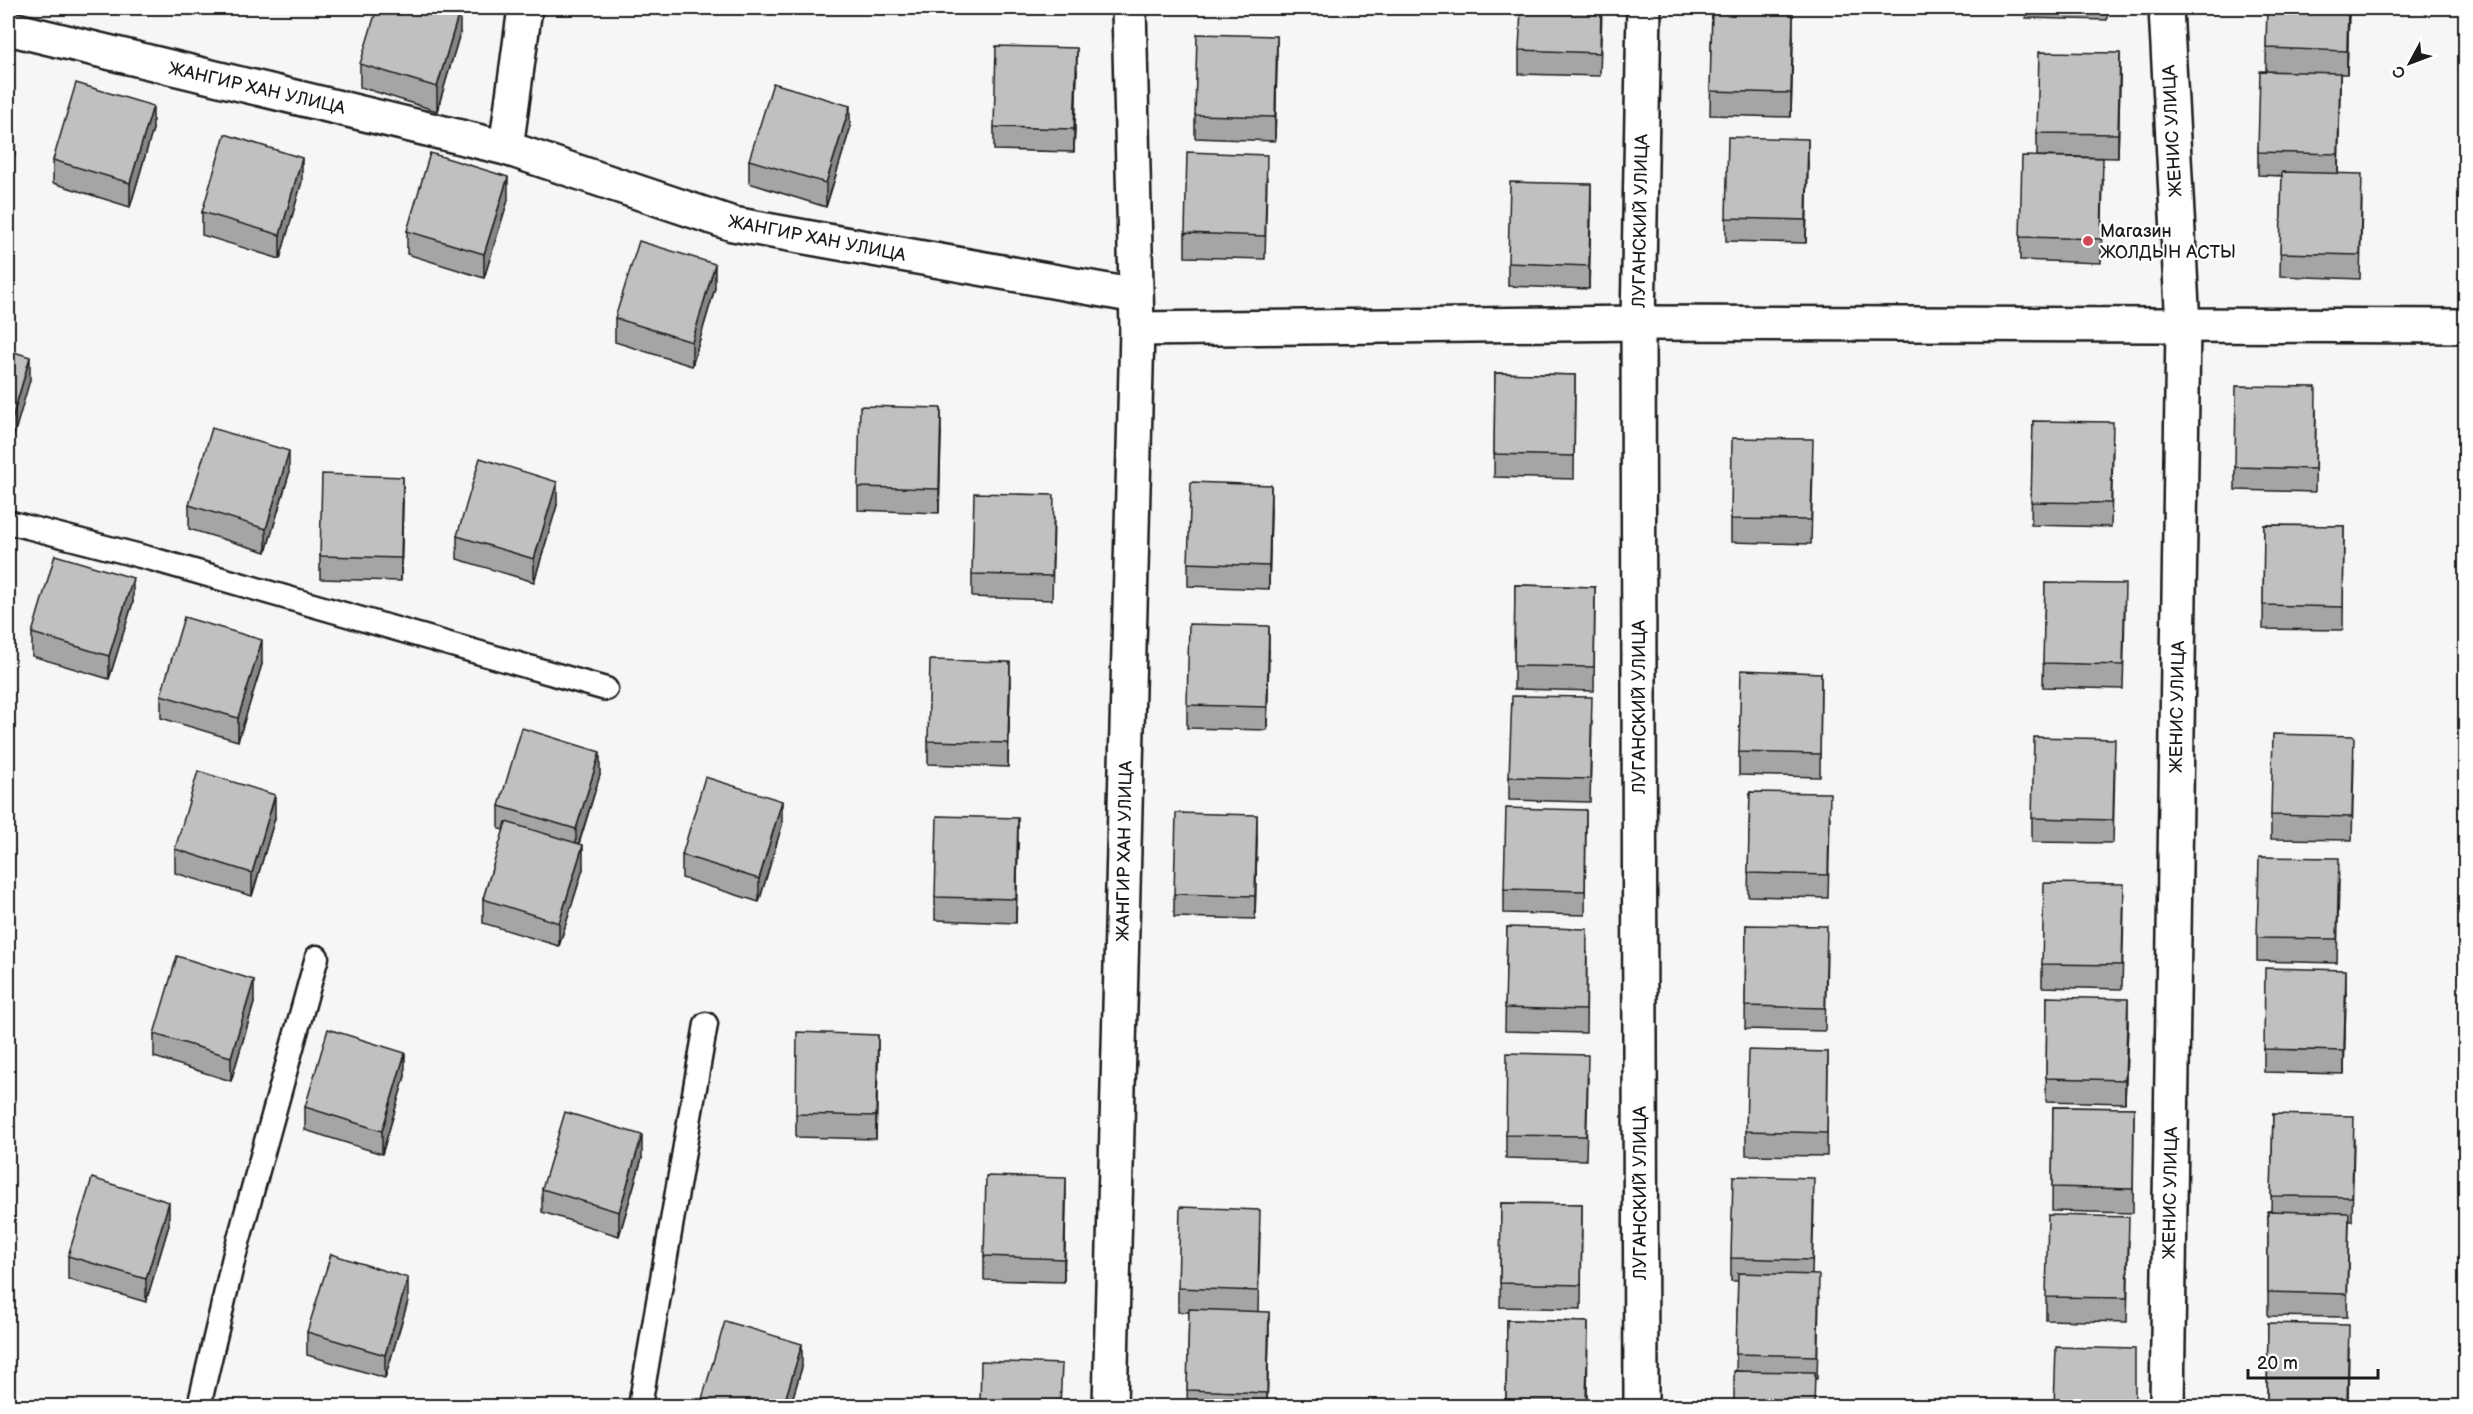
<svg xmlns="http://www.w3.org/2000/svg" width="2473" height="1414" font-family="'Balsamiq Sans',sans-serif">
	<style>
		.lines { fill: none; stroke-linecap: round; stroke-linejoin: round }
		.service-casing { stroke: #1c1c1c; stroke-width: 27 }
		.minor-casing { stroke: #1c1c1c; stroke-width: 38 }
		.service { stroke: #fff; stroke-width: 22 }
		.minor { stroke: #fff; stroke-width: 33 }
		.wall { fill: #a5a5a5; stroke: #1c1c1c; stroke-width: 1.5 }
		.shaded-wall { fill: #868686; stroke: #1c1c1c; stroke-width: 1.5 }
		.building { fill: #c0c0c0; stroke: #1c1c1c; stroke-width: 1.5 }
		.poi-dot { fill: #d1495b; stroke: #fff; stroke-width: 2 }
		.labels { text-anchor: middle; stroke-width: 4.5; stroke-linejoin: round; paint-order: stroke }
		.street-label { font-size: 18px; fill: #1c1c1c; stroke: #fff }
		.poi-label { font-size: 18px; fill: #1c1c1c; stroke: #fff; text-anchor: start }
	</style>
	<rect width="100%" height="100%" fill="#f6f6f6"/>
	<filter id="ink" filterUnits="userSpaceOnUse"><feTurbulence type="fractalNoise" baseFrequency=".0167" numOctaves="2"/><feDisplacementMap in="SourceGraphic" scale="12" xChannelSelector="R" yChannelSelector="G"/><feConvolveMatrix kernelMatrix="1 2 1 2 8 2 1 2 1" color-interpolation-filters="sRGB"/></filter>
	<g filter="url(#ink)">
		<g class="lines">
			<defs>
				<g id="service">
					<polyline points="8,522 152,559 606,689"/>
					<polyline points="199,1406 234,1257 317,957"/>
					<polyline points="640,1406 706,1024"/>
				</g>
				<g id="minor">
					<polyline points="2166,8 2183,326 2167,1406"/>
					<polyline points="8,28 506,148 733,224 1136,296"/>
					<polyline points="506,148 525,8"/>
					<polyline points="1137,329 1638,323 2466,326"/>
					<polyline points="1110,1406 1137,329 1129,8"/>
					<polyline points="1641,1406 1638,323 1644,8"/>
				</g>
			</defs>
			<use href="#service" class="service-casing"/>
			<use href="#minor" class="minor-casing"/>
			<use href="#service" class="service"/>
			<use href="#minor" class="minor"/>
		</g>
		<g class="wall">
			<polygon points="1602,8 1600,76 1519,74 1519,50"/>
			<polygon points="1695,8 1776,8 1775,12 1793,36 1791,117 1710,115 1712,11 1695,10"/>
			<polygon points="2026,8 2107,8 2107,20 2026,18"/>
			<polygon points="2267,8 2349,8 2347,74 2340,74 2338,173 2362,197 2360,279 2280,276 2282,176 2258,175 2258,152 2266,71"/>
			<polygon points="460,33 437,111 360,87 360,64"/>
			<polygon points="1277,60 1275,141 1195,138 1195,115"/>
			<polygon points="1077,71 1074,152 994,150 994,127"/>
			<polygon points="2120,77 2118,158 2037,156 2037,133"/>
			<polygon points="153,129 130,207 53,183 53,160"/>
			<polygon points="850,129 826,207 749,183 749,160"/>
			<polygon points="1808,162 1806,243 1726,241 1726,218"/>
			<polygon points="1267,178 1265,259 1185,257 1185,233"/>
			<polygon points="302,181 280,259 202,235 202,212"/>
			<polygon points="2103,181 2101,263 2020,260 2020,237"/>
			<polygon points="508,200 484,278 407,254 407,231"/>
			<polygon points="1591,207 1589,289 1508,286 1508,263"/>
			<polygon points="715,288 692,366 615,342 615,318"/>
			<polygon points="1495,373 1575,375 1574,479 1494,477"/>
			<polygon points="2316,411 2315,492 2235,490 2235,467"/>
			<polygon points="2033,421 2113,446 2111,527 2031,525"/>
			<polygon points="941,432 939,513 858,510 858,487"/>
			<polygon points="1813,462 1811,544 1731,542 1731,519"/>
			<polygon points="289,474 266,552 189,529 189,505"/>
			<polygon points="403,500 401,581 320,579 320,556"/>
			<polygon points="557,505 534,582 457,559 457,536"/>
			<polygon points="1271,508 1269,589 1188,586 1188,563"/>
			<polygon points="1054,518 1052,600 972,597 972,574"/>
			<polygon points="2264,525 2344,526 2343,630 2263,629"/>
			<polygon points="2045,583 2125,607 2123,689 2043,687"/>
			<polygon points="1515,585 1595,587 1594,691 1514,689"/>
			<polygon points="133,602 109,679 32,656 32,633"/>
			<polygon points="1269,650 1267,730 1187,728 1187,705"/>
			<polygon points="262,664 238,741 161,718 161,695"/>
			<polygon points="1821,673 1820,777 1739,775 1739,752"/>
			<polygon points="1010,686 1008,767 928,764 928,741"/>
			<polygon points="1592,721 1590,802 1509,800 1509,777"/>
			<polygon points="2354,759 2352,840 2271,839 2271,815"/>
			<polygon points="2115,762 2113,843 2032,842 2032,818"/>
			<polygon points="600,775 579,844 583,869 559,946 483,923 483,899 504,830 499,829 499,806"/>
			<polygon points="1750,792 1830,817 1828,898 1748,896"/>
			<polygon points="1586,810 1585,915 1504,913 1504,889"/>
			<polygon points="275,818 252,896 175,873 175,849"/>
			<polygon points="782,825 759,902 682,878 682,855"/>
			<polygon points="1257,838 1255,919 1174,917 1174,894"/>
			<polygon points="1018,842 1016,923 935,920 935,897"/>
			<polygon points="2339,881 2337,963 2257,961 2257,938"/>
			<polygon points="2124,907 2122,989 2042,987 2042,964"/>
			<polygon points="1746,925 1827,950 1825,1031 1745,1029"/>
			<polygon points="1507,927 1587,952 1586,1033 1505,1031"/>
			<polygon points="2346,993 2344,1074 2264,1072 2264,1049"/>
			<polygon points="2047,997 2128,1022 2125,1103 2046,1101"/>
			<polygon points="254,1003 231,1081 154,1057 154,1034"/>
			<polygon points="1828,1052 1827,1156 1746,1155 1746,1131"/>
			<polygon points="878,1058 876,1139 796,1137 796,1114"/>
			<polygon points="405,1076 382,1154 305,1130 305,1107"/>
			<polygon points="1588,1078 1586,1160 1506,1158 1506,1135"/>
			<polygon points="2053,1107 2134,1108 2133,1213 2052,1211"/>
			<polygon points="2273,1114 2354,1139 2352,1221 2349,1221 2347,1317 2268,1316 2268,1211 2271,1211"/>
			<polygon points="642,1158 619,1236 542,1212 542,1189"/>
			<polygon points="1066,1201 1064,1282 984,1280 984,1256"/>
			<polygon points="1814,1202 1812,1274 1819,1298 1817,1379 1736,1371 1738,1281 1731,1281 1731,1258"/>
			<polygon points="1501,1203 1582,1204 1581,1309 1500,1307"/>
			<polygon points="169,1225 146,1302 68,1279 68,1256"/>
			<polygon points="1260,1233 1258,1311 1269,1335 1267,1407 1187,1407 1189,1312 1178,1312 1178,1288"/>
			<polygon points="2129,1241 2127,1322 2046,1320 2046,1297"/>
			<polygon points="408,1301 385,1378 307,1355 307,1332"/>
			<polygon points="1507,1320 1588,1322 1587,1407 1506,1407"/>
			<polygon points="2268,1323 2349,1348 2348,1407 2267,1407"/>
			<polygon points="802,1367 790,1407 702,1407 702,1399"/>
		</g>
		<g class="shaded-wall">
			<polygon points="2348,8 2349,8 2347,74 2347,51"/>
			<polygon points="460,9 460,33 437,111 437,87"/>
			<polygon points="1793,13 1793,36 1791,117 1791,93"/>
			<polygon points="1277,36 1277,60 1275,141 1275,117"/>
			<polygon points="1077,48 1077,71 1074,152 1074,129"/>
			<polygon points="2120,53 2120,77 2118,158 2118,134"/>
			<polygon points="2340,73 2340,96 2338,177 2338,154"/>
			<polygon points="153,106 153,129 130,207 130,183"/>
			<polygon points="850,106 850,129 826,207 826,183"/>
			<polygon points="15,131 15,155 8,180 8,157"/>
			<polygon points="1808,139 1808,162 1806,243 1806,220"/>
			<polygon points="302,158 302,181 280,259 280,235"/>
			<polygon points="508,177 508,200 484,278 484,254"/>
			<polygon points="1591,184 1591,207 1589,289 1589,266"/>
			<polygon points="715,264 715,288 692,366 692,342"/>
			<polygon points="30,357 30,380 8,456 8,433"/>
			<polygon points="941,408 941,432 939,513 939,489"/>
			<polygon points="289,451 289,474 266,552 266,529"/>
			<polygon points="403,477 403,500 401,581 401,558"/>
			<polygon points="557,482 557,505 534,582 534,559"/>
			<polygon points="1271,485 1271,508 1269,589 1269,566"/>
			<polygon points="133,578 133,602 109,679 109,656"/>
			<polygon points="1269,626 1269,650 1267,730 1267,707"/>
			<polygon points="262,640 262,664 238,741 238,718"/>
			<polygon points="1010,662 1010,686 1008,767 1008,743"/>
			<polygon points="600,752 600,775 576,852 576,829"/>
			<polygon points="275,795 275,818 252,896 252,873"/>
			<polygon points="782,801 782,825 759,902 759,879"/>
			<polygon points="1257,815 1257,838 1255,919 1255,896"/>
			<polygon points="1018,818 1018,842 1016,923 1016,899"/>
			<polygon points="583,845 583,869 559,946 559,923"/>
			<polygon points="2346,970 2346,993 2344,1074 2344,1051"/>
			<polygon points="254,980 254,1003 231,1081 231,1057"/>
			<polygon points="2128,999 2128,1022 2125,1103 2125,1080"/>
			<polygon points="878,1035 878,1058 876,1139 876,1116"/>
			<polygon points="405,1053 405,1076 382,1154 382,1131"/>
			<polygon points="642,1135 642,1158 619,1236 619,1212"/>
			<polygon points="1066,1178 1066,1201 1064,1282 1064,1259"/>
			<polygon points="169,1202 169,1225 146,1302 146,1279"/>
			<polygon points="408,1278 408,1301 385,1378 385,1355"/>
			<polygon points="1269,1312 1269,1335 1267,1407 1267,1393"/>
			<polygon points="802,1344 802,1367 790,1407 783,1407"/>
		</g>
		<g class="building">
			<polygon points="377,8 454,8 460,9 437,87 360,64"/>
			<polygon points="1521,8 1601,8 1600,53 1519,50"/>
			<polygon points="2267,8 2348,8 2347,51 2266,48"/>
			<polygon points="1712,10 1793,13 1791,93 1710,91"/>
			<polygon points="1197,34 1277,36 1275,117 1195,115"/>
			<polygon points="996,46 1077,48 1074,129 994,127"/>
			<polygon points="2039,52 2120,53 2118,134 2037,133"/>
			<polygon points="2260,71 2340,73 2338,154 2258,152"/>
			<polygon points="76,83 153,106 130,183 53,160"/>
			<polygon points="773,83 850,106 826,183 749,160"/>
			<polygon points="8,129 15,131 8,157"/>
			<polygon points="225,134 302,158 280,235 202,212"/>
			<polygon points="1728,137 1808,139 1806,220 1726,218"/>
			<polygon points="1187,152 1267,155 1265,236 1185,233"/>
			<polygon points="430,153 508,177 484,254 407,231"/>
			<polygon points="2022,156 2103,158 2101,239 2020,237"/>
			<polygon points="2282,172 2362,174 2360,255 2280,253"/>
			<polygon points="1510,182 1591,184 1589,266 1508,263"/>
			<polygon points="639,241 715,264 692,342 615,318"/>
			<polygon points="8,350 30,357 8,433"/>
			<polygon points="1495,373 1575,375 1574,456 1494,454"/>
			<polygon points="2236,386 2316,387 2315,469 2235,467"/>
			<polygon points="860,406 941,408 939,489 858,487"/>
			<polygon points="2033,421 2113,422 2111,503 2031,502"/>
			<polygon points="212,428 289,451 266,529 189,505"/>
			<polygon points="1732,438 1813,439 1811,520 1731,519"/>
			<polygon points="480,458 557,482 534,559 457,536"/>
			<polygon points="322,474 403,477 401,558 320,556"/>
			<polygon points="1191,482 1271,485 1269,566 1188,563"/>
			<polygon points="974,493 1054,495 1052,576 972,574"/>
			<polygon points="2264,525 2344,526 2343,607 2263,605"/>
			<polygon points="55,555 133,578 109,656 32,633"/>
			<polygon points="2045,583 2125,584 2123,665 2043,663"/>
			<polygon points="1515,585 1595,587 1594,667 1514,666"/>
			<polygon points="184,617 262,640 238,718 161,695"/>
			<polygon points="1189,624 1269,626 1267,707 1187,705"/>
			<polygon points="930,660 1010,662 1008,743 928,741"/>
			<polygon points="1741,670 1821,673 1820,754 1739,752"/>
			<polygon points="1512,696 1592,697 1590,779 1509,777"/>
			<polygon points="522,728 600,752 576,829 499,806"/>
			<polygon points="2273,734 2354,736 2352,817 2271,815"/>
			<polygon points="2034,737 2115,739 2113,820 2032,818"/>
			<polygon points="198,771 275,795 252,873 175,849"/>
			<polygon points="705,777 782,801 759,879 682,855"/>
			<polygon points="1750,792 1830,793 1828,875 1748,873"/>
			<polygon points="1506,808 1586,810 1585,891 1504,889"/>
			<polygon points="1176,813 1257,815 1255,896 1174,894"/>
			<polygon points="937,816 1018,818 1016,899 935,897"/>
			<polygon points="506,822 583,845 559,923 483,899"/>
			<polygon points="2259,857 2339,858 2337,939 2257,938"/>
			<polygon points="2044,883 2124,884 2122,965 2042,964"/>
			<polygon points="1746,925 1827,926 1825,1008 1745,1006"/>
			<polygon points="1507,927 1587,929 1586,1010 1505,1008"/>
			<polygon points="177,956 254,980 231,1057 154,1034"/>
			<polygon points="2265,968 2346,970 2344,1051 2264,1049"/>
			<polygon points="2047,997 2128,999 2125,1080 2046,1078"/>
			<polygon points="328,1029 405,1053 382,1131 305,1107"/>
			<polygon points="797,1032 878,1035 876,1116 796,1114"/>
			<polygon points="1748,1050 1828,1052 1827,1133 1746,1131"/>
			<polygon points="1507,1053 1588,1055 1586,1136 1506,1135"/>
			<polygon points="2053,1107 2134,1108 2133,1189 2052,1187"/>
			<polygon points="565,1112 642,1135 619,1212 542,1189"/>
			<polygon points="2273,1114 2354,1116 2352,1197 2271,1196"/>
			<polygon points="986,1176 1066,1178 1064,1259 984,1256"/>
			<polygon points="1733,1176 1814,1178 1812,1260 1731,1258"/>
			<polygon points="92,1178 169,1202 146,1279 68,1256"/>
			<polygon points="1501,1203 1582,1204 1581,1285 1500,1283"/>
			<polygon points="1180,1207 1260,1210 1258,1291 1178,1288"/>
			<polygon points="2268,1211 2349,1213 2347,1294 2268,1292"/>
			<polygon points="2048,1215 2129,1217 2127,1298 2046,1297"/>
			<polygon points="331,1254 408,1278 385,1355 307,1332"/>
			<polygon points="1738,1273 1819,1275 1817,1356 1736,1354"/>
			<polygon points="1189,1309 1269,1312 1267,1393 1187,1390"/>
			<polygon points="1507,1320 1588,1322 1586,1403 1506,1401"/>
			<polygon points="725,1321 802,1344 783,1407 728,1407 702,1399"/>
			<polygon points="2268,1323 2349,1325 2347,1406 2267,1405"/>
			<polygon points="2056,1347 2135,1349 2135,1407 2054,1407"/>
			<polygon points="981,1361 1062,1364 1060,1407 980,1407"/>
			<polygon points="1734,1371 1815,1372 1814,1407 1734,1407"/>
		</g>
	</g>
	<circle class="poi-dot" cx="2088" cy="241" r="6"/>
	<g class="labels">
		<g class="street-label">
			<text transform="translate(257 88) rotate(13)" y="6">ЖАНГИР ХАН УЛИЦА</text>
			<text transform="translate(2172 131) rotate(-93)" y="6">ЖЕНИС УЛИЦА</text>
			<text transform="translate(1640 221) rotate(-89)" y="6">ЛУГАНСКИЙ УЛИЦА</text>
			<text transform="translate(817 238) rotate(11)" y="6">ЖАНГИР ХАН УЛИЦА</text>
			<text transform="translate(1639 707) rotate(-90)" y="6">ЛУГАНСКИЙ УЛИЦА</text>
			<text transform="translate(2177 707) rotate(-89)" y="6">ЖЕНИС УЛИЦА</text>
			<text transform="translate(1124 851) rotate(-89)" y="6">ЖАНГИР ХАН УЛИЦА</text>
			<text transform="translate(1640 1193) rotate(-90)" y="6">ЛУГАНСКИЙ УЛИЦА</text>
			<text transform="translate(2170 1193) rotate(-89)" y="6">ЖЕНИС УЛИЦА</text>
		</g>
		<g class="poi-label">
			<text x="2100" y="237">Магазин<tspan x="2100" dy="21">ЖОЛДЫН АСТЫ</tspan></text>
		</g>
	</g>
	<rect width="2473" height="1414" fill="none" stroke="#fff" stroke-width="30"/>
	<rect x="15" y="15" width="2443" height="1384" fill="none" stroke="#1c1c1c" stroke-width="2" filter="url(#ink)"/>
	<g transform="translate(2410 63) rotate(229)" stroke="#ffffff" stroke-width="4.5" paint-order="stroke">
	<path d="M0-4.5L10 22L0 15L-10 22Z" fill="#1c1c1c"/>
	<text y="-9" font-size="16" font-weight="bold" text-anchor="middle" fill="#1c1c1c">С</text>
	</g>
	<path d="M2248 1369v9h130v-9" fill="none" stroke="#1c1c1c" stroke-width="3"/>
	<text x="2257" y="1369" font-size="18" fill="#1c1c1c" stroke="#ffffff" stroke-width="4.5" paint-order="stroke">20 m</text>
</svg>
